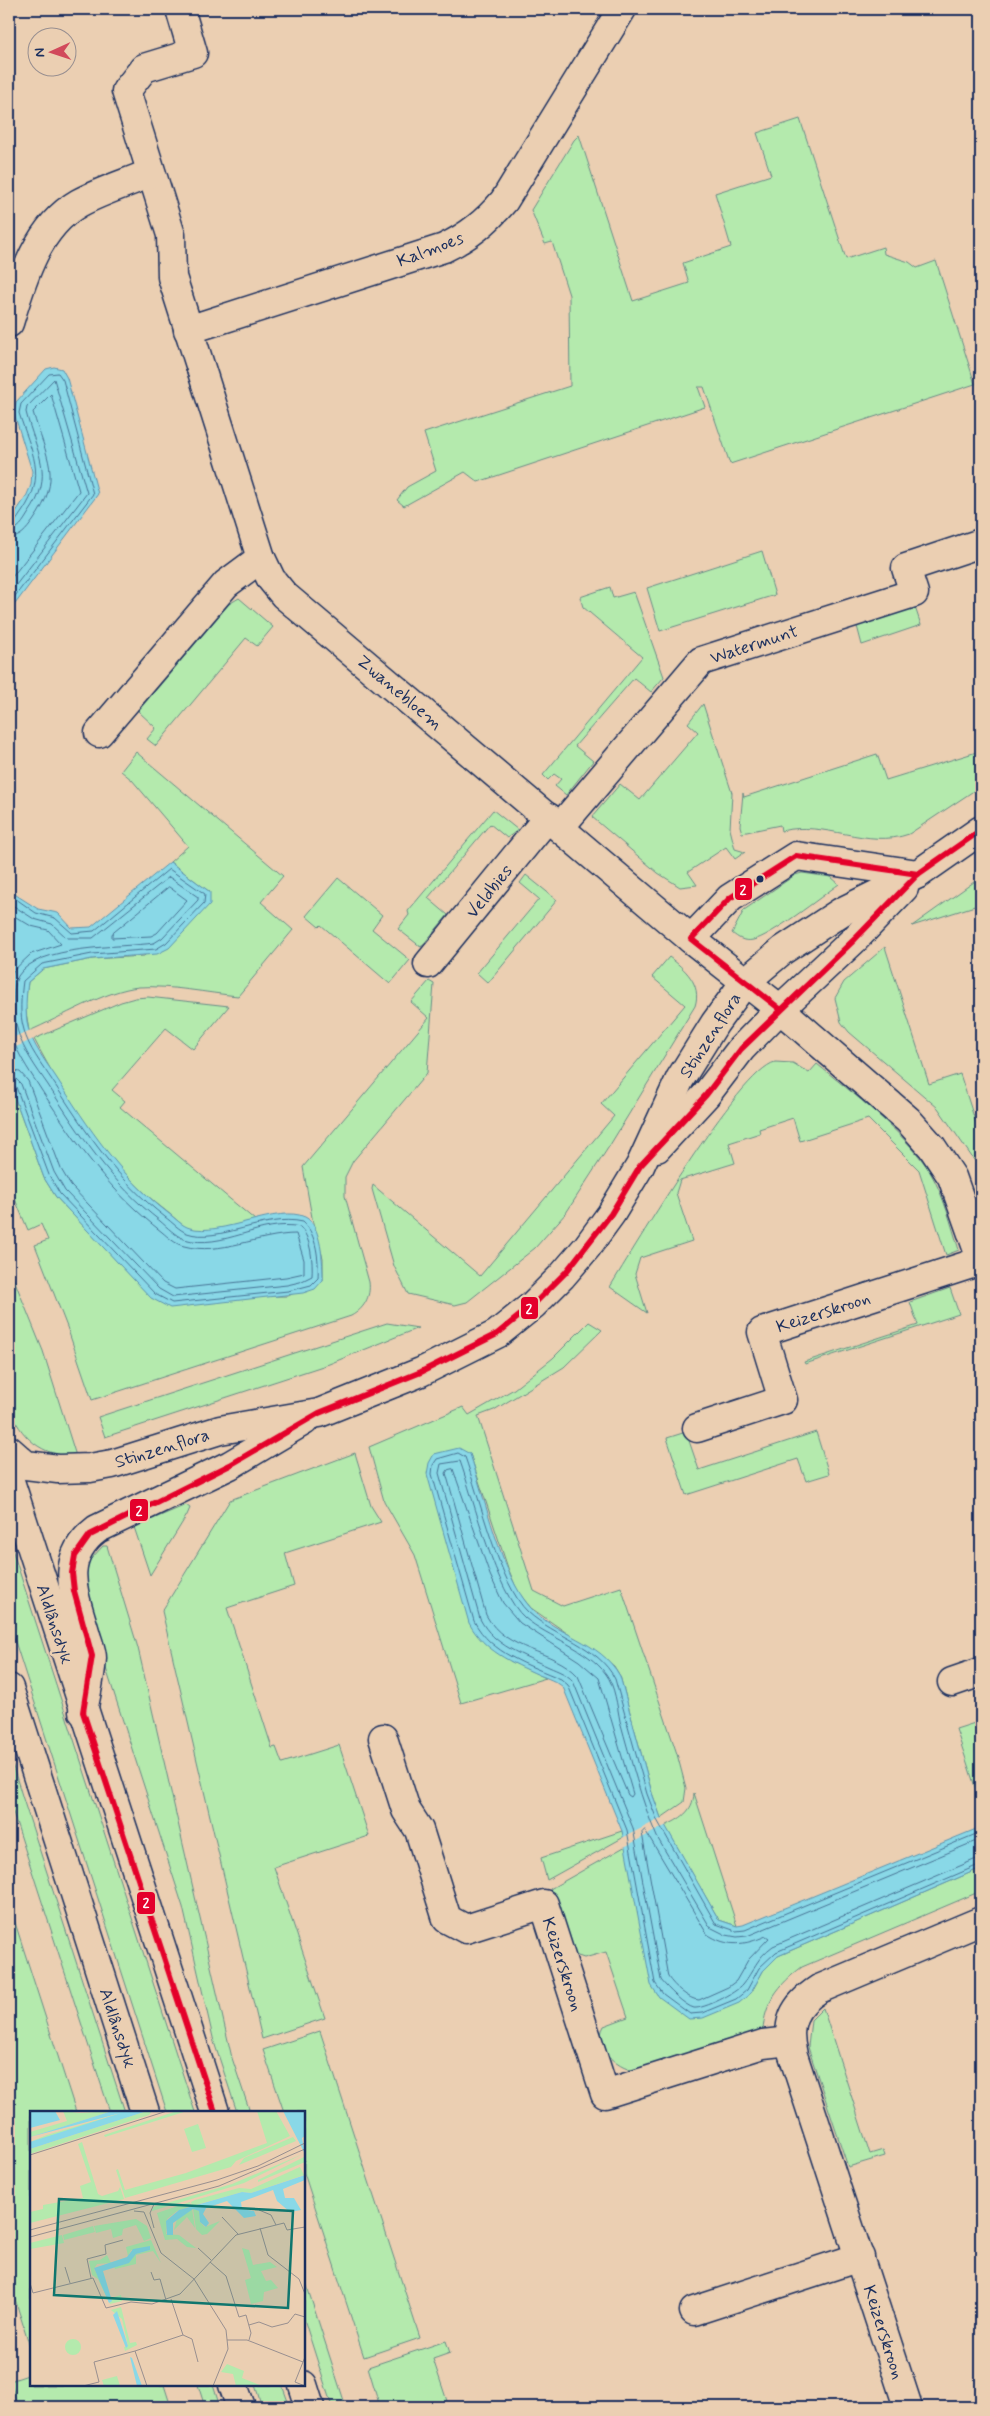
<svg xmlns="http://www.w3.org/2000/svg" width="990" height="2416" font-family="Mynerve,sans-serif">
	<style>
		.green { fill: #b4eaad; stroke: #688c86 }
		.water { fill: #89d8e7; stroke: #5d94b0 }
		.pier { fill: #ebcfb2 }
		.lines { fill: none; stroke-linecap: round; stroke-linejoin: round }
		.shore { stroke: #477395; stroke-width: 1 }
		.minor-casing { stroke: #1b2f5e; stroke-width: 31 }
		.major-casing { stroke: #1b2f5e; stroke-width: 31 }
		.minor { stroke: #ebcfb2; stroke-width: 28 }
		.major { stroke: #ebcfb2; stroke-width: 28 }
		.bus-1-casing { stroke: #ebcfb2; stroke-width: 10 }
		.bus-1 { stroke: #e4002b; stroke-width: 6 }
		.bus-dot { fill: #1b2f5e; stroke: #ebcfb2; stroke-width: 2 }
		.labels { text-anchor: middle; stroke-width: 5; stroke-linejoin: round; paint-order: stroke }
		.street-label { font-size: 18px; fill: #1b2f5e; stroke: #ebcfb2 }
		.inset-road { fill: none; stroke: #988f90; stroke-width: 1 }
		.view { fill: #0f766e; fill-opacity: 0.15; stroke: #0f766e; stroke-width: 2.5 }
		.inset-edge { fill: none; stroke: #1b2f5e; stroke-width: 2.5 }
		.line-badge { stroke: #ebcfb2; stroke-width: 2 }
		.badge-label { font-size: 14px; text-anchor: middle; font-weight: bold; fill: #fff }
	</style>
	<rect width="100%" height="100%" fill="#ebcfb2"/>
	<filter id="ink" filterUnits="userSpaceOnUse"><feTurbulence type="fractalNoise" baseFrequency=".02" numOctaves="2"/><feDisplacementMap in="SourceGraphic" scale="10" xChannelSelector="R" yChannelSelector="G"/><feConvolveMatrix kernelMatrix="1 2 1 2 8 2 1 2 1" color-interpolation-filters="sRGB"/></filter>
	<g filter="url(#ink)">
		<g class="green">
			<polygon points="800,119 846,259 883,247 884,254 909,262 917,268 936,261 975,384 730,464 704,387 698,387 705,407 478,482 465,472 404,506 397,500 407,487 436,471 424,433 570,386 569,295 552,242 545,244 531,210 574,140 579,135 633,301 689,283 683,263 731,247 715,193 771,175 757,133"/>
			<polygon points="762,551 775,595 660,631 647,588"/>
			<polygon points="610,587 613,598 634,592 664,677 651,692 634,678 575,746 593,761 566,795 555,786 561,779 554,774 548,780 543,775 642,657 583,607 580,597"/>
			<polygon points="239,598 273,627 257,646 246,638 156,746 147,739 156,728 138,711 229,604"/>
			<polygon points="915,607 921,625 862,645 857,626"/>
			<polygon points="703,704 732,793 730,829 735,849 745,852 735,859 726,847 688,872 697,885 680,887 658,873 592,817 620,784 640,800 698,732 688,723"/>
			<path d="M 980,751 L 981,786 L 909,834 C 868,849 824,820 781,831 L 780,825 L 742,833 L 740,826 L 743,793 L 744,797 L 877,754 L 886,780 Z"/>
			<path d="M 136,752 L 283,876 L 261,902 L 293,930 L 238,996 C 207,993 170,985 139,987 C 106,990 60,1018 29,1031 L 25,1005 L 28,982 L 43,969 L 92,959 L 144,956 L 210,892 L 170,862 L 188,846 L 132,780 L 121,771 Z"/>
			<polygon points="493,810 518,830 507,838 490,824 428,898 448,915 421,947 398,929 409,915 408,911"/>
			<path d="M 802,873 L 831,877 L 839,884 C 822,896 770,937 753,940 C 744,942 738,938 732,933 L 744,910 L 795,875 Z"/>
			<polygon points="526,875 557,900 488,983 477,973 539,899 520,883"/>
			<polygon points="981,877 981,904 912,926"/>
			<polygon points="338,878 382,915 372,929 410,960 390,984 321,925 319,927 306,916"/>
			<polygon points="885,947 929,1084 960,1074 981,1139 981,1167 974,1160 938,1108 849,1032 841,1022 835,998 844,982"/>
			<path d="M 669,957 C 685,969 702,984 695,1006 L 610,1145 L 566,1213 L 535,1248 L 467,1302 L 455,1305 L 408,1294 L 394,1266 L 372,1189 L 373,1185 L 480,1276 L 614,1116 L 601,1104 L 685,1005 L 652,977 Z"/>
			<path d="M 429,981 L 434,984 L 427,1073 L 353,1161 L 345,1177 L 345,1196 L 369,1282 C 371,1297 364,1309 351,1316 L 92,1400 L 67,1327 L 35,1245 L 48,1240 L 41,1224 L 28,1230 L 9,1185 L 9,1082 L 44,1178 L 56,1197 L 152,1298 L 288,1296 L 323,1280 L 323,1258 L 313,1223 L 303,1167 L 429,1018 L 411,1002 Z"/>
			<path d="M 148,997 L 229,1006 L 193,1049 L 166,1028 L 112,1090 L 125,1101 L 120,1107 L 255,1220 C 237,1224 206,1236 187,1228 C 180,1224 173,1216 166,1211 C 110,1168 67,1102 34,1039 L 121,1002 L 135,998 Z"/>
			<path d="M 775,1062 L 793,1063 L 809,1073 L 817,1064 C 850,1091 909,1136 930,1172 C 944,1196 951,1224 959,1250 L 946,1255 L 919,1170 L 868,1119 L 800,1141 L 793,1118 L 759,1129 L 760,1133 L 729,1143 L 735,1163 L 680,1180 L 676,1193 L 692,1241 L 640,1258 L 635,1274 L 647,1313 L 610,1287 C 634,1248 739,1071 775,1062 Z"/>
			<path d="M 9,1267 L 43,1351 L 76,1456 C 42,1457 20,1437 9,1407 Z"/>
			<polygon points="950,1288 959,1314 805,1364 804,1362 918,1325 910,1302"/>
			<polygon points="589,1322 602,1330 564,1367 494,1410 478,1416 534,1591 563,1606 621,1587 677,1754 686,1788 684,1802 661,1818 652,1793 620,1676 614,1666 531,1608 518,1592 508,1568 470,1454 510,1661 546,1678 461,1703 415,1555 384,1501 369,1447 463,1407 469,1415 514,1389 553,1358"/>
			<polygon points="387,1323 418,1328 329,1364 105,1437 98,1417"/>
			<polygon points="686,1432 699,1470 816,1432 829,1474 806,1481 798,1459 686,1495 667,1438"/>
			<polygon points="355,1453 371,1506 381,1522 285,1553 294,1586 227,1608 272,1748 276,1747 282,1763 339,1745 369,1836 274,1867 325,2018 262,2039 162,1611 230,1500"/>
			<polygon points="186,1505 190,1508 187,1515 150,1575 134,1527"/>
			<polygon points="9,1538 14,1555 195,2112 167,2112 9,1623"/>
			<polygon points="103,1546 107,1546 138,1648 232,2058 250,2112 237,2112 214,2042 183,1907 93,1628 85,1572 90,1560"/>
			<polygon points="981,1721 981,1805 956,1729"/>
			<polygon points="9,1754 24,1802 125,2112 110,2112 9,1800"/>
			<path d="M 694,1793 L 737,1926 L 719,1920 L 665,1826 C 680,1819 693,1812 694,1793 Z"/>
			<polygon points="622,1831 624,1837 547,1880 541,1858"/>
			<path d="M 626,1846 L 751,1993 L 763,1971 L 778,1956 L 981,1868 L 981,1891 L 802,1967 C 779,1984 764,2003 763,2032 L 635,2071 C 616,2068 592,2047 604,2026 L 628,2017 L 606,1952 L 584,1958 L 575,1955 L 550,1889 Z"/>
			<polygon points="9,1904 76,2112 31,2112 31,2350 9,2280"/>
			<polygon points="823,2008 870,2154 883,2150 885,2156 848,2167 808,2047 811,2020"/>
			<polygon points="320,2031 420,2338 364,2357 304,2173 304,2112 284,2112 263,2050"/>
			<polygon points="304,2277 346,2407 332,2407 304,2319"/>
			<polygon points="446,2341 450,2353 433,2359 449,2407 380,2407 368,2367"/>
			<polygon points="31,2374 31,2385 164,2385 171,2407 18,2407 10,2381"/>
			<polygon points="198,2385 213,2385 220,2407 205,2407"/>
			<polygon points="255,2385 282,2385 290,2407 262,2407"/>
		</g>
		<g class="water">
			<polygon points="54,367 62,369 67,378 98,494 9,612 9,522 26,497 31,485 32,471 14,413 16,402 46,369"/>
			<path d="M 170,862 L 210,892 L 210,904 L 169,948 L 157,954 L 92,959 L 43,969 L 28,982 C 26,997 25,1012 28,1027 C 32,1044 46,1062 56,1077 C 88,1127 120,1176 168,1213 C 175,1218 182,1226 190,1228 C 220,1237 279,1204 305,1217 C 322,1225 323,1264 323,1280 L 315,1289 L 303,1293 L 170,1308 L 151,1298 L 56,1197 L 44,1178 L 9,1082 L 9,886 L 16,895 L 38,909 L 58,913 L 72,928 L 91,927 Z"/>
			<path d="M 459,1448 L 470,1454 C 484,1496 502,1576 530,1607 C 556,1636 600,1640 620,1676 L 652,1793 L 661,1818 L 719,1920 L 737,1926 L 743,1925 L 981,1827 L 981,1868 L 778,1956 L 763,1971 L 751,1993 L 739,2003 L 703,2018 L 689,2019 L 659,1997 L 651,1985 L 622,1831 L 563,1687 C 556,1681 547,1678 539,1675 C 511,1662 484,1651 469,1623 L 427,1474 L 429,1463 L 434,1454 Z"/>
		</g>
		<g class="pier">
			<polygon points="31,1030 36,1038 9,1050 9,1039"/>
			<polygon points="664,1817 667,1825 624,1847 622,1838"/>
		</g>
		<g class="lines">
			<g class="shore">
				<path d="M 9,524 C 16,524 18,517 22,512 C 48,475 31,452 19,413 L 21,404 L 49,374 L 58,373 L 63,380 L 93,494 L 9,604"/>
				<path d="M 9,531 C 19,530 23,522 28,514 C 56,475 36,453 26,412 L 27,407 L 54,379 L 87,493 L 9,594"/>
				<path d="M 9,538 C 21,538 26,530 33,521 C 64,477 46,458 33,412 L 51,394 L 79,491 L 9,581"/>
				<polygon points="169,887 187,900 157,933 151,936 112,938 112,934"/>
				<path d="M 9,894 L 36,913 L 55,918 L 72,933 L 94,931 L 169,869 L 205,894 L 204,903 L 166,943 L 156,949 L 92,954 L 42,964 L 23,981 C 21,997 19,1014 24,1030 C 28,1047 42,1065 52,1080 C 85,1131 117,1180 165,1217 C 172,1222 179,1230 187,1233 C 218,1244 266,1213 303,1222 C 317,1234 319,1261 318,1278 L 311,1285 L 288,1291 L 172,1303 L 155,1294 L 60,1194 L 49,1175 L 16,1087 L 9,1084"/>
				<path d="M 9,903 L 34,919 L 52,924 L 67,938 L 93,938 L 169,877 L 198,897 L 198,900 L 162,938 L 154,943 C 120,948 38,944 18,976 C 11,987 14,1020 18,1032 C 23,1050 37,1069 48,1085 C 80,1135 112,1184 160,1221 C 167,1227 176,1236 184,1239 C 222,1251 262,1218 300,1227 C 311,1237 313,1262 312,1276 L 300,1282 L 287,1285 L 173,1297 L 159,1289 L 65,1191 L 54,1172 L 21,1084 L 16,1079 L 9,1077"/>
				<polyline points="9,913 31,926 48,930 61,944 31,954 13,971 9,984"/>
				<path d="M 9,1023 C 12,1048 29,1070 42,1091 C 79,1147 108,1190 162,1232 C 168,1237 175,1244 184,1246 C 220,1256 259,1234 296,1234 L 304,1260 L 304,1273 L 286,1277 L 175,1289 L 163,1283 L 71,1186 L 61,1169 L 28,1081 L 20,1072 L 9,1070"/>
				<path d="M 453,1469 L 490,1575 L 503,1603 L 520,1623 L 579,1661 L 599,1678 L 633,1794 L 631,1797 L 628,1795 L 578,1676 C 553,1648 506,1653 486,1615 L 446,1473 L 448,1470 Z"/>
				<path d="M 645,1830 L 707,1934 C 728,1948 745,1945 766,1936 L 769,1938 L 748,1960 L 736,1981 L 728,1987 L 699,2000 C 689,2000 674,1986 668,1977 L 642,1833 Z"/>
				<path d="M 981,1832 L 745,1930 L 736,1931 L 716,1924 L 657,1820 L 647,1794 L 615,1679 C 598,1645 555,1637 528,1612 C 500,1586 479,1496 465,1457 L 458,1453 L 437,1459 L 433,1465 L 432,1474 L 474,1621 C 491,1654 529,1665 561,1679 L 568,1685 L 627,1830 L 655,1983 L 663,1994 L 690,2014 L 702,2013 L 736,1999 L 747,1990 L 759,1968 L 776,1952 L 981,1864"/>
				<path d="M 981,1839 L 747,1936 L 737,1937 L 726,1935 L 710,1927 L 657,1837 C 641,1800 631,1760 620,1721 C 617,1706 615,1686 606,1674 C 587,1648 549,1638 525,1618 C 496,1593 474,1500 460,1461 L 441,1464 L 439,1473 L 480,1619 C 494,1646 523,1655 549,1667 C 558,1671 567,1674 573,1681 L 633,1828 L 661,1980 C 667,1988 685,2006 694,2008 C 704,2009 736,1993 742,1985 C 754,1971 756,1958 773,1946 L 981,1857"/>
			</g>
			<defs>
				<g id="minor">
					<polyline points="180,9 193,53 144,68 126,91 171,235 172,277 261,558 271,579 284,595 691,939 780,1009 908,1120 932,1147 952,1177 981,1259"/>
					<path d="M 9,323 C 22,280 37,227 79,203 C 101,191 127,183 151,173"/>
					<path d="M 188,330 L 444,248 C 469,236 486,222 504,201 L 622,9"/>
					<polyline points="99,733 226,584 261,558"/>
					<polyline points="560,827 701,661 914,593 906,568 981,543"/>
					<polyline points="691,939 730,898 796,856 918,874"/>
					<polyline points="428,964 548,817"/>
					<polyline points="657,1148 706,1095 741,1049 780,1009 855,939 904,888"/>
					<polyline points="697,1428 783,1400 762,1332 981,1261"/>
					<polyline points="9,1450 26,1465 58,1469 90,1468 112,1464 220,1430 319,1413 421,1372 497,1334 533,1305 562,1276 587,1247 611,1214 640,1166 680,1079 715,1023 745,982 783,950 841,912 918,874 981,830"/>
					<polyline points="952,1682 981,1672"/>
					<path d="M 83,1712 C 86,1694 91,1676 92,1658 C 92,1651 88,1642 86,1635 C 75,1596 57,1559 97,1529 L 230,1465 L 304,1421"/>
					<polyline points="383,1738 406,1810 419,1830 447,1919 466,1929 544,1904 605,2094 763,2044 790,2041"/>
					<polyline points="694,2311 860,2257"/>
					<path d="M 908,2407 L 793,2055 C 785,2024 793,2006 819,1989 L 981,1921"/>
				</g>
				<g id="major">
					<polyline points="9,1478 215,2112"/>
					<polyline points="9,1688 145,2112"/>
					<polyline points="233,2385 241,2407"/>
					<polyline points="303,2385 310,2407"/>
				</g>
			</defs>
			<use href="#minor" class="minor-casing"/>
			<use href="#major" class="major-casing"/>
			<use href="#minor" class="minor"/>
			<use href="#major" class="major"/>
			<defs>
				<g id="bus-1">
					<polyline points="780,1009 691,939 730,898 796,856 918,874"/>
					<polyline points="215,2112 83,1712 92,1656 74,1591 72,1573 75,1556 90,1535 230,1465 319,1413 421,1372 497,1334 533,1305 566,1272 611,1214 640,1166 706,1095 741,1049 855,939 918,874 981,830"/>
				</g>
			</defs>
			<use href="#bus-1" class="bus-1-casing"/>
			<use href="#bus-1" class="bus-1"/>
		</g>
	</g>
	<circle class="bus-dot" cx="760" cy="879" r="4.5"/>
	<g class="labels">
		<g class="street-label">
			<text transform="translate(430 249) rotate(-21)" y="6">Kalmoes</text>
			<text transform="translate(754 644) rotate(-18)" y="6">Watermunt</text>
			<text transform="translate(400 692) rotate(40)" y="6">Zwanebloem</text>
			<text transform="translate(489 891) rotate(-51)" y="6">Veldbies</text>
			<text transform="translate(710 1035) rotate(-57)" y="6">Stinzenflora</text>
			<text transform="translate(823 1312) rotate(-18)" y="6">Keizerskroon</text>
			<text transform="translate(162 1448) rotate(-17)" y="6">Stinzenflora</text>
			<text transform="translate(55 1624) rotate(72)" y="6">Aldlânsdyk</text>
			<text transform="translate(563 1964) rotate(72)" y="6">Keizerskroon</text>
			<text transform="translate(118 2028) rotate(72)" y="6">Aldlânsdyk</text>
			<text transform="translate(884 2332) rotate(72)" y="6">Keizerskroon</text>
		</g>
	</g>
	<g transform="translate(30 2111)">
		<rect width="275" height="275" fill="#ebcfb2"/>
		<path d="M 33,0 L 50,2 L 82,0 L 0,26 L 0,21 L 37,10 ZM 117,0 L 122,0 L 119,4 L 0,43 L 0,38 ZM 147,0 L 157,0 L 75,26 L 74,24 ZM 227,0 L 246,0 L 260,25 L 206,50 L 201,56 L 95,87 L 86,59 L 88,58 L 95,79 L 156,62 L 237,32 ZM 91,2 L 44,19 L 0,31 L 17,24 ZM 168,13 L 176,37 L 162,41 L 154,18 ZM 263,26 L 266,30 L 209,54 L 214,47 ZM 52,31 L 68,83 L 72,85 L 88,80 L 90,76 L 94,88 L 0,112 L 0,101 L 13,98 L 13,94 L 53,87 L 50,75 L 61,71 L 48,33 ZM 273,43 L 214,72 L 122,100 L 123,96 L 202,73 ZM 274,46 L 275,51 L 228,71 L 228,69 ZM 270,56 L 274,64 L 221,82 L 212,81 L 162,95 L 161,91 L 165,89 L 209,77 L 221,78 ZM 160,91 L 161,95 L 147,100 L 137,108 L 136,123 L 149,124 L 166,137 L 157,136 L 147,128 L 135,129 L 127,102 ZM 162,98 L 165,117 L 157,106 L 144,119 L 147,108 ZM 163,98 L 169,100 L 170,111 L 175,116 L 190,110 L 177,123 L 172,124 L 166,118 ZM 106,108 L 117,115 L 121,127 L 114,130 L 106,114 L 93,118 L 92,124 L 83,127 L 81,118 L 66,122 L 64,115 ZM 63,115 L 65,121 L 34,129 L 33,124 ZM 32,124 L 34,132 L 0,138 L 0,132 ZM 121,129 L 131,152 L 123,140 L 106,144 L 106,153 L 85,158 L 84,155 L 98,152 L 106,143 L 120,139 L 101,139 L 98,145 L 96,136 ZM 212,137 L 219,139 L 223,154 L 240,151 L 247,156 L 231,160 L 236,170 L 241,169 L 248,177 L 234,181 L 233,190 L 221,193 L 215,169 L 221,167 ZM 77,144 L 81,152 L 67,153 L 64,158 L 82,190 L 81,187 L 91,184 L 92,190 L 80,193 L 68,168 L 62,164 L 59,150 L 70,149 ZM 91,196 L 100,232 L 106,231 L 107,234 L 95,240 L 94,236 L 98,235 L 92,208 L 81,199 ZM35 236a8 8 0 1 1 16 0a8 8 0 1 1-16 0ZM 197,253 L 214,260 L 212,267 L 232,275 L 206,275 L 203,263 L 191,261 ZM 87,265 L 90,275 L 74,275 L 72,269 Z" fill="#b4eaad"/>
		<path d="M 0,0 L 25,0 L 30,9 L 0,17 ZM 82,0 L 117,0 L 0,38 L 0,31 L 91,2 L 0,26 ZM 253,0 L 275,0 L 275,25 L 272,27 L 275,43 ZM 275,64 L 275,69 L 253,78 L 255,87 L 264,87 L 271,99 L 260,101 L 247,90 L 243,79 L 211,91 L 212,98 L 224,100 L 226,105 L 214,107 L 197,90 L 176,97 L 173,103 L 179,112 L 176,116 L 170,111 L 169,100 L 163,98 L 143,112 L 143,124 L 137,124 L 136,110 L 149,99 L 212,81 L 221,82 ZM 120,135 L 120,139 L 106,143 L 99,152 L 73,160 L 82,190 L 79,192 L 64,157 L 97,146 L 103,138 ZM 87,200 L 98,235 L 96,237 L 83,204 ZM 100,246 L 102,247 L 112,275 L 107,275 Z" fill="#89d8e7"/>
		<path class="inset-road" d="M 0,44 L 137,0M 124,93 L 120,102 L 124,117M 229,99 L 241,104 L 246,114M 104,100 L 114,101 L 131,142 L 164,168 L 196,219 L 198,238 L 183,275M 192,106 L 208,123M 230,117 L 238,144 L 269,168 L 275,183M 0,119 L 187,69 L 228,55 L 275,32M 0,126 L 189,75 L 275,38M 168,137 L 181,149M 180,151 L 196,165 L 209,206 L 216,204 L 221,222 L 219,229M 35,156 L 40,172M 121,161 L 124,169 L 130,168 L 136,189M 61,167 L 57,148 L 76,143 L 75,134 L 93,129M 0,172 L 3,182 L 63,167 L 76,197 L 101,191 L 122,193 L 150,183 L 206,124 L 254,112 L 257,119 L 275,116M 219,214 L 229,211 L 242,216 L 258,212 L 265,203 L 275,206M 153,224 L 162,228 L 168,251M 197,229 L 217,229 L 273,251M 275,246 L 265,271 L 275,275M 53,275 L 69,271 L 64,251 L 105,240M 117,275 L 105,240 L 153,224 L 141,188"/>
		<path class="view" d="M 29,88 L 263,100 L 258,197 L 24,184 Z"/>
		<rect width="275" height="275" class="inset-edge"/>
	</g>
	<g class="line-badge">
		<rect x="734" y="877" width="19" height="24" rx="5" fill="#e4002b"/>
		<rect x="520" y="1296" width="19" height="24" rx="5" fill="#e4002b"/>
		<rect x="129" y="1498" width="20" height="24" rx="5" fill="#e4002b"/>
		<rect x="136" y="1891" width="20" height="24" rx="5" fill="#e4002b"/>
	</g>
	<g class="badge-label">
		<text x="743" y="894">2</text>
		<text x="529" y="1313">2</text>
		<text x="139" y="1515">2</text>
		<text x="146" y="1907">2</text>
	</g>
	<rect width="990" height="2416" fill="none" stroke="#ebcfb2" stroke-width="30"/>
	<rect x="15" y="15" width="960" height="2386" fill="none" stroke="#1b2f5e" stroke-width="2" filter="url(#ink)"/>
	<g transform="translate(52 52) rotate(267)"><circle r="24" fill="#ebcfb2" stroke="#988f90"/>
	<path d="M0-4L9 19L0 12L-9 19Z" fill="#d1495b"/>
	<text y="-8" font-size="14" font-weight="bold" text-anchor="middle" fill="#1b2f5e">N</text>
	</g>
</svg>
